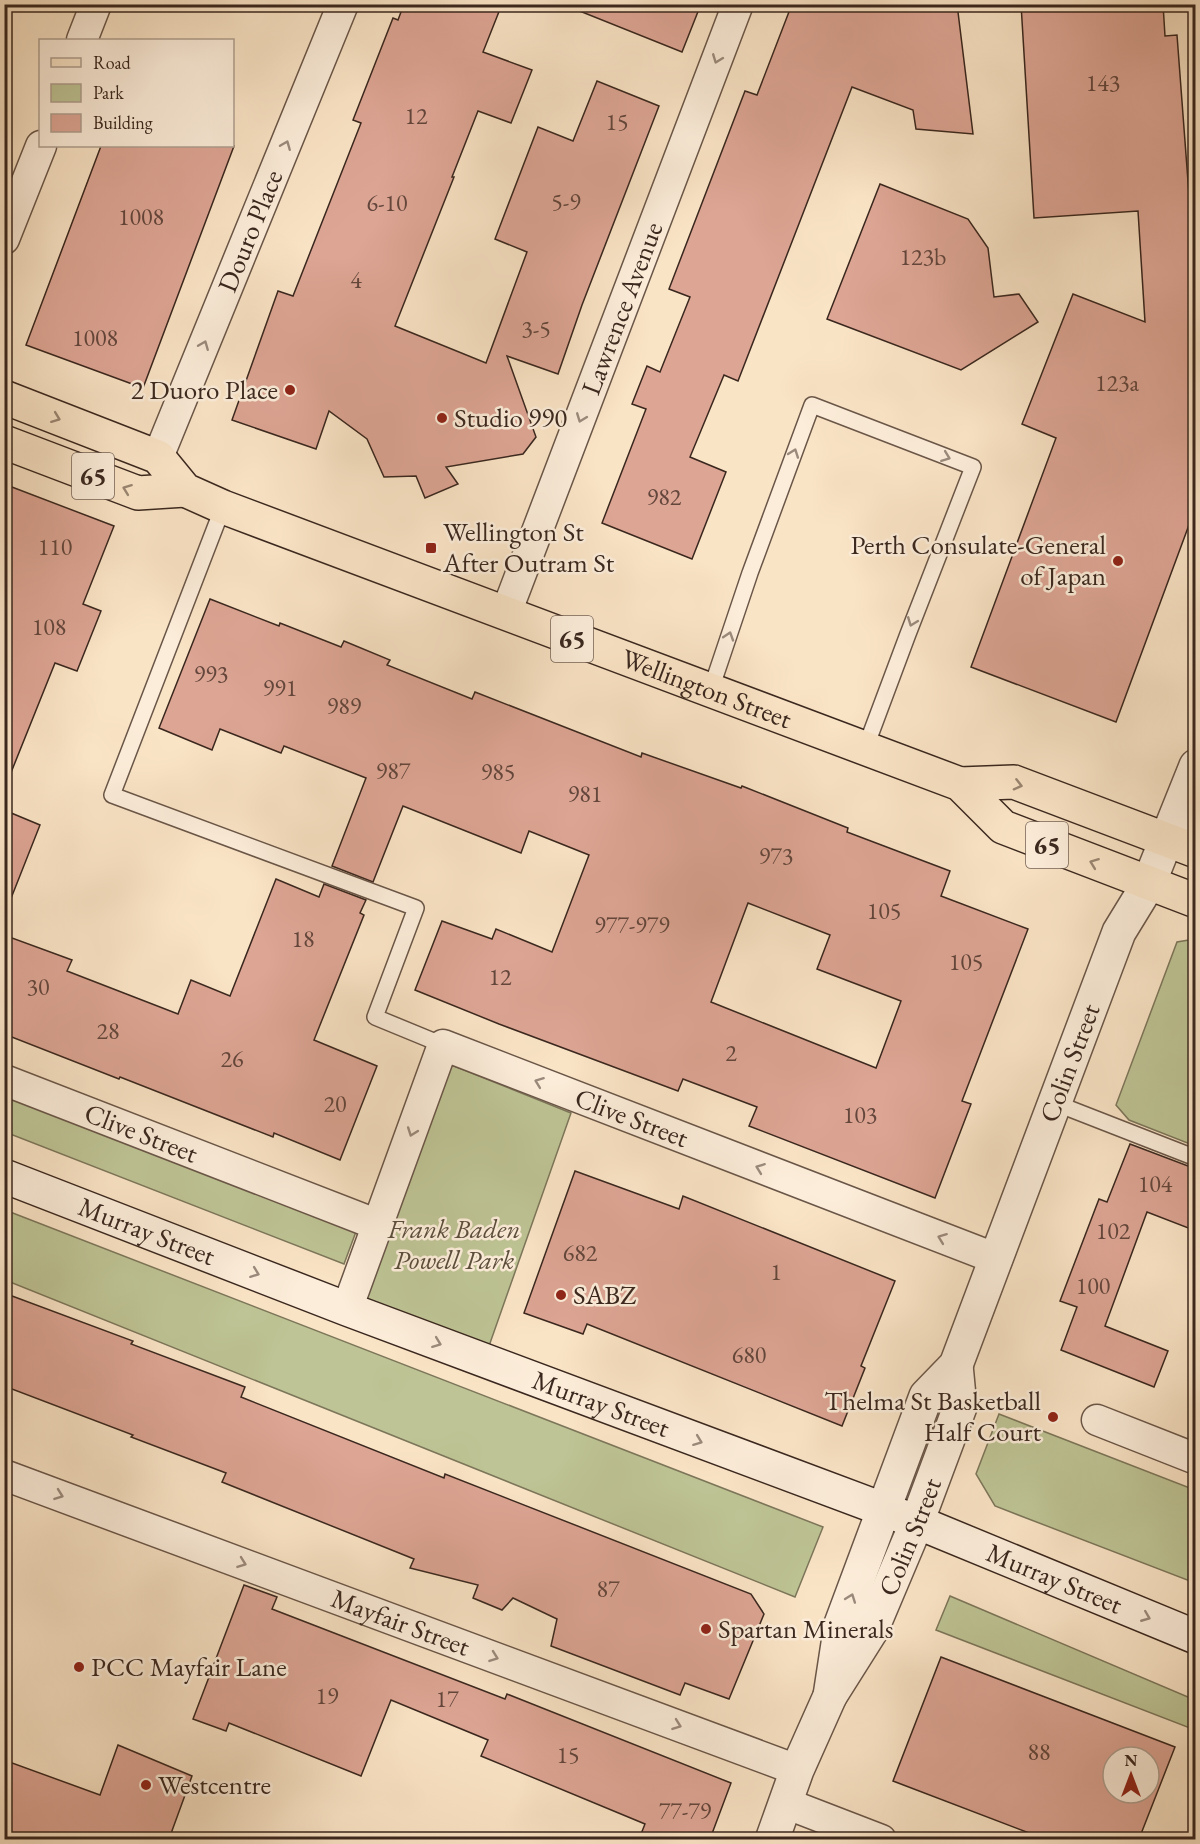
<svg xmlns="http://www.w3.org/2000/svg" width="1200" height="1844" font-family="'EB Garamond',serif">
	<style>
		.green { fill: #bec495; stroke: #7c765a; stroke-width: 1.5 }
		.building { fill: #dda594; stroke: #3a271e; stroke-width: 1.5; fill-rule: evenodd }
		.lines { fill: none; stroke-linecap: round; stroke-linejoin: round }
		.service-casing { stroke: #6a5648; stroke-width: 18 }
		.minor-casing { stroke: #6a5648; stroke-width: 33 }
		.tertiary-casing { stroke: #6a5648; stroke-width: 36 }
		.secondary-casing { stroke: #3a271e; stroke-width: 36 }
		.primary-casing { stroke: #3a271e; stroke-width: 36 }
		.service { stroke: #fcedda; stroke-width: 15 }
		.minor { stroke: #fcedda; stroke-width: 30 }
		.tertiary { stroke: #fcedda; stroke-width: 33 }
		.secondary { stroke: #fcedda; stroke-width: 33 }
		.primary { stroke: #fae4c6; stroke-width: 33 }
		.oneway { stroke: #9b8a7c }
		.oneway2 { stroke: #9a8672 }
		.poi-dot { fill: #8f2418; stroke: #fcedda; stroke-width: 2 }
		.labels { text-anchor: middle; stroke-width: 5; stroke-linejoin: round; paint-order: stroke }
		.number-label { font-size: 24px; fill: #63463c }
		.shield { fill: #fcedda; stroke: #746256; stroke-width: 1.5 }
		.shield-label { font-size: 26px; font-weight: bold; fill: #3a271e }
		.street-label { font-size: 27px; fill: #3a271e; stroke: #fcedda }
		.poi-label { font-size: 27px; fill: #3a271e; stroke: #fcedda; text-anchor: start }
		.park-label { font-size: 27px; font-style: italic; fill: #5b4e3c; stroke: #fcedda }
	</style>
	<rect width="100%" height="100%" fill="#fae4c6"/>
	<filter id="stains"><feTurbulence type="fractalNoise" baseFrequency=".00333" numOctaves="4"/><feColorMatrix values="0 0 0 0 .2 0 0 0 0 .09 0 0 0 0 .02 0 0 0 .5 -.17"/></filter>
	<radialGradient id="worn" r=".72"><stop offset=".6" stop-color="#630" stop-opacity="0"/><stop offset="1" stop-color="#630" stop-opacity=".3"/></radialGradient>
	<g class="green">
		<polygon points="1195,939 1196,939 1195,1146 1129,1120 1116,1105 1177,942"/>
		<polygon points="449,1064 571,1113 489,1346 363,1298"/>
		<polygon points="4,1090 357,1229 344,1264 5,1132"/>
		<polygon points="5,1210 823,1527 795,1597 5,1280"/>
		<polygon points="999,1414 1195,1490 1195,1583 995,1506 976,1474"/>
		<polygon points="950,1596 1195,1700 1195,1730 936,1630"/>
	</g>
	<g class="building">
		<polygon points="404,4 502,4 483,52 532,70 511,123 478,111 452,177 454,177 395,326 486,363 527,252 495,239 538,127 573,141 597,81 659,106 582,305 558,374 507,356 536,437 523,454 446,467 458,484 425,498 416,476 384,477 367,439 329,411 316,449 232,420 278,291 293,296 361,123 353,120 393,18 398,20"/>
		<polygon points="567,4 701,4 682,52 567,6"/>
		<polygon points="792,4 957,4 973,134 916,129 913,110 852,87 738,381 724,375 690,457 726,472 692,559 602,523 646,409 632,404 647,366 660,372 690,297 669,289 745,91 757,95"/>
		<polygon points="1021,4 1163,4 1165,36 1177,35 1196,288 1196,506 1116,722 971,667 1056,438 1022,424 1073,294 1145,322 1138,211 1034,218"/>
		<polygon points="101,146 234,146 143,388 26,345"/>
		<polygon points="880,184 968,219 988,248 994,297 1019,294 1038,322 961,370 827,319"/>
		<polygon points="4,484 114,526 83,604 101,611 77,671 55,663 6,785 4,785"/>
		<path d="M 210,599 L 279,626 L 280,623 L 341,647 L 344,641 L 390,660 L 387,665 L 472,699 L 475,692 L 641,757 L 642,753 L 741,788 L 742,786 L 848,828 L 847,832 L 950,871 L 941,896 L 1028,929 L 962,1101 L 971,1104 L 935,1198 L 749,1126 L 757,1107 L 683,1079 L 678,1091 L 499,1024 L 415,990 L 442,921 L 492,939 L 496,929 L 552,952 L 589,855 L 529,831 L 521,853 L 403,806 L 373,882 L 332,866 L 366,778 L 284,746 L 281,753 L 220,729 L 212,750 L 159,728 ZM 748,903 L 830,935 L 817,969 L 901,1001 L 876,1068 L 711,1002 Z"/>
		<polygon points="4,810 40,825 6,911 4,911"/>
		<polygon points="276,879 319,897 324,884 366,900 360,913 364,915 314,1040 377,1066 340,1160 274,1133 273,1137 120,1077 119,1079 4,1034 4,935 72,960 67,971 178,1014 191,980 230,996"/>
		<polygon points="1130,1144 1196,1169 1196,1231 1147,1212 1105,1326 1168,1351 1154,1387 1061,1350 1077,1307 1060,1301 1099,1199 1107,1202"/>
		<polygon points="575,1171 679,1209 683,1196 895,1281 861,1366 865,1368 842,1426 587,1324 583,1334 524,1313"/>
		<polygon points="4,1293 133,1341 131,1344 245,1387 241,1397 444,1478 445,1474 751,1594 764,1614 729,1699 685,1683 680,1695 551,1646 557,1619 513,1598 502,1610 473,1598 478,1585 410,1568 414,1559 222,1482 226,1473 131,1437 133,1435 4,1386"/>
		<polygon points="244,1585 277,1597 272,1609 505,1699 507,1694 731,1783 710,1839 639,1839 645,1824 481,1756 488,1740 391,1700 361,1776 229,1723 226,1731 193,1719"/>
		<path d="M 941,1657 L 1175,1747 L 1139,1839 L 1045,1839 L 893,1781 ZM 1113,1757 L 1149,1757 L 1149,1793 L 1113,1793 Z"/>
		<polygon points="118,1745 192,1776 169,1839 4,1839 4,1760 100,1795"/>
	</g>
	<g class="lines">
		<defs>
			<g id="service">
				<polyline points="223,507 112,795 416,908 375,1017 443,1045"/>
				<polyline points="710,692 750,573 812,405 973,467 908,634 865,749"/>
				<polyline points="1055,1103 1196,1158"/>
			</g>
			<g id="minor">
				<polyline points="82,40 96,4"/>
				<polyline points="4,239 41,146"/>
				<path id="s1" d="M 158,457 L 343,4"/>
				<path id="s2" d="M 506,613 L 738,4"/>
				<path id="s3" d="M 4,1080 L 378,1225"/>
				<path id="s4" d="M 347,1309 L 443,1045 L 997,1259"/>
				<polyline points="1097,1420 1196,1459"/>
				<path id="s5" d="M 4,1475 L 797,1770"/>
				<polyline points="785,1803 881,1840"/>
			</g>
			<g id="tertiary">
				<path id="s6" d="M 830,1696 L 841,1624 L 926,1396 L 956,1365 L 1119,932 L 1149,883 L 1196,766"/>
				<path id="s7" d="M 772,1840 L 797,1770 L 830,1696 L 871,1631 L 917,1522 L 960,1407 L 956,1365"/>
			</g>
			<g id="secondary">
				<path id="s8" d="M 4,1176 L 347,1309 L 917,1522 L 1196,1637"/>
			</g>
			<g id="primary">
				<path id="s9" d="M 4,397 L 158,457 L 185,490 L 223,507 L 960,784 L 1003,827 L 1196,901"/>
				<polyline points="4,442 138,493 185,490"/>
				<polyline points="960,784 1014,782 1196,851"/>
			</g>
		</defs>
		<use href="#service" class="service-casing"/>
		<use href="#minor" class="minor-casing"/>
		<use href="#tertiary" class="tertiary-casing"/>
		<use href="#secondary" class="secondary-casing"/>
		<use href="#primary" class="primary-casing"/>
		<use href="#service" class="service"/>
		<use href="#minor" class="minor"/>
		<use href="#tertiary" class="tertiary"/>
		<use href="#secondary" class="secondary"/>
		<use href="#primary" class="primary"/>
	</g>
	<defs><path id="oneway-chevron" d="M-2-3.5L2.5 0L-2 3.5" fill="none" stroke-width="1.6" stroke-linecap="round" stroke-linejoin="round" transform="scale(1.5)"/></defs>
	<g class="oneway">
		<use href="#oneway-chevron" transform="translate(717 59) rotate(111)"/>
		<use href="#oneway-chevron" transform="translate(286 145) rotate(-68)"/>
		<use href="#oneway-chevron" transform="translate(204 345) rotate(-68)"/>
		<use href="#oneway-chevron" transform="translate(581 418) rotate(111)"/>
		<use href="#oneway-chevron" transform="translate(794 453) rotate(-70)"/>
		<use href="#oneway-chevron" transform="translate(946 457) rotate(21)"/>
		<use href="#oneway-chevron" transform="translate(912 622) rotate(111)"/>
		<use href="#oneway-chevron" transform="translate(729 636) rotate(-72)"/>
		<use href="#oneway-chevron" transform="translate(539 1082) rotate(-159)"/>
		<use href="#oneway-chevron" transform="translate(412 1132) rotate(110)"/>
		<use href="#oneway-chevron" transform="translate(760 1168) rotate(-159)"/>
		<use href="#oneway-chevron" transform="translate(942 1238) rotate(-159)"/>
		<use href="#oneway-chevron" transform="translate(255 1273) rotate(21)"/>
		<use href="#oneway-chevron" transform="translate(437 1343) rotate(21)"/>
		<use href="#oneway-chevron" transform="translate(698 1441) rotate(21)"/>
		<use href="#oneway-chevron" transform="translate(59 1495) rotate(20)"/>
		<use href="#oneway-chevron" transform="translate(242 1563) rotate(20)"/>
		<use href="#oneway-chevron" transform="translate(851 1598) rotate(-70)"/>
		<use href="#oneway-chevron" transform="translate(1146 1617) rotate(22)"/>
		<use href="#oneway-chevron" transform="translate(494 1657) rotate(20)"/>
		<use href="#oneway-chevron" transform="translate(677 1725) rotate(20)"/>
	</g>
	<g class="oneway2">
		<use href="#oneway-chevron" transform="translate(56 418) rotate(21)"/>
		<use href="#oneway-chevron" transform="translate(127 489) rotate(-159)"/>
		<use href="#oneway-chevron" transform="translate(1018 785) rotate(14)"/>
		<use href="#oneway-chevron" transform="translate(1094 863) rotate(-159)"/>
	</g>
	<g class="poi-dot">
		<circle cx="290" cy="390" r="6"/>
		<circle cx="442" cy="418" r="6"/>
		<rect x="425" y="542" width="12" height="12" rx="3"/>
		<circle cx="1118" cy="561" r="6"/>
		<circle cx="561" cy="1295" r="6"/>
		<circle cx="1053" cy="1417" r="6"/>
		<circle cx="706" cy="1629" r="6"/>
		<circle cx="79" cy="1667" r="6"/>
		<circle cx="146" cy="1785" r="6"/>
	</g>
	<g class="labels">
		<g class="number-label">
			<text x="1103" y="91">143</text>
			<text x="416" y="124">12</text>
			<text x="617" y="130">15</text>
			<text x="566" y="210">5-9</text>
			<text x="387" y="211">6-10</text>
			<text x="141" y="225">1008</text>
			<text x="923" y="265">123b</text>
			<text x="356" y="288">4</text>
			<text x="536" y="337">3-5</text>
			<text x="95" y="346">1008</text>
			<text x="1117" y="391">123a</text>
			<text x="664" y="505">982</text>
			<text x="55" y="555">110</text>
			<text x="49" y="635">108</text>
			<text x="211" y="682">993</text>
			<text x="280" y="696">991</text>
			<text x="344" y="714">989</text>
			<text x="393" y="779">987</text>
			<text x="498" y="780">985</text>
			<text x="585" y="802">981</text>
			<text x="776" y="864">973</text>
			<text x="884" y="919">105</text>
			<text x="632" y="933">977-979</text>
			<text x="303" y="947">18</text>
			<text x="966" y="970">105</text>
			<text x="500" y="985">12</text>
			<text x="38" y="995">30</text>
			<text x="108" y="1039">28</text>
			<text x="731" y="1061">2</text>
			<text x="232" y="1067">26</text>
			<text x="335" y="1112">20</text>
			<text x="860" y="1123">103</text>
			<text x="1155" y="1192">104</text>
			<text x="1113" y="1239">102</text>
			<text x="580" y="1261">682</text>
			<text x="776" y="1280">1</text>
			<text x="1093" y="1294">100</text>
			<text x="749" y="1363">680</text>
			<text x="608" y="1597">87</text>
			<text x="327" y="1704">19</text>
			<text x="447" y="1707">17</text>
			<text x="1039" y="1760">88</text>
			<text x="568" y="1763">15</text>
			<text x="685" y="1819">77-79</text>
		</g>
		<g class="shield">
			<rect x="72" y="453" width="42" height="46" rx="4.5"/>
			<rect x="551" y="616" width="42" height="46" rx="4.5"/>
			<rect x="1026" y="822" width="42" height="46" rx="4.5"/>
		</g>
		<g class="shield-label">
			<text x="93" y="485">65</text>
			<text x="572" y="648">65</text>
			<text x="1047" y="854">65</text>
		</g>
		<g class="street-label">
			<text dy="9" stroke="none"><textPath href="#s1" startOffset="244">Douro Place</textPath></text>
			<text dy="9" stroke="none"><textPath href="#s2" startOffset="326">Lawrence Avenue</textPath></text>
			<text dy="9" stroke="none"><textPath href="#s9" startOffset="766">Wellington Street</textPath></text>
			<text dy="9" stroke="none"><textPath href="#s6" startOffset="682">Colin Street</textPath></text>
			<text dy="9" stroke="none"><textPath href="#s4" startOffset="483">Clive Street</textPath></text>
			<text dy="9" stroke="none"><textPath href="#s3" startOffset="147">Clive Street</textPath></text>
			<text dy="9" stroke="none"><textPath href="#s8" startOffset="153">Murray Street</textPath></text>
			<text dy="9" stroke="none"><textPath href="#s8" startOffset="639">Murray Street</textPath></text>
			<text dy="9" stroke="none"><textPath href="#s7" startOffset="334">Colin Street</textPath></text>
			<text dy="9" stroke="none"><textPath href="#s8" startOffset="1125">Murray Street</textPath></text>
			<text dy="9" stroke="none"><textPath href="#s5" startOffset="423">Mayfair Street</textPath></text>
		</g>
		<g class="poi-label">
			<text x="278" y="399" text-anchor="end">2 Duoro Place</text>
			<text x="454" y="427">Studio 990</text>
			<text x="443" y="541">Wellington St<tspan x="443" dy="31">After Outram St</tspan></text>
			<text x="1106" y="554" text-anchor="end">Perth Consulate-General<tspan x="1106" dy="31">of Japan</tspan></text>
			<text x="573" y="1304">SABZ</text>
			<text x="1041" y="1410" text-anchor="end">Thelma St Basketball<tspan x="1041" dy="31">Half Court</tspan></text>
			<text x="718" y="1638">Spartan Minerals</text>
			<text x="91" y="1676">PCC Mayfair Lane</text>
			<text x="158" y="1794">Westcentre</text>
		</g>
		<g class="park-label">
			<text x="454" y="1238">Frank Baden<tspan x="454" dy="31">Powell Park</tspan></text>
		</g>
	</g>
	<rect width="1200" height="1844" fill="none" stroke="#fae4c6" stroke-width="24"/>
	<rect x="6" y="6" width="1188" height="1832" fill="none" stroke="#3a271e" stroke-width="3"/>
	<rect x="12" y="12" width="1176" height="1820" fill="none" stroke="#3a271e" stroke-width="1.5"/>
	<rect x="39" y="39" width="195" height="108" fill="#fcedda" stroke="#ae9e8f" stroke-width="1.5"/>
	<rect x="51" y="58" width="30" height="9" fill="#fae4c6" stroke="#ae9e8f" stroke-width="1.5"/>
	<text x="93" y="69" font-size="18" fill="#3a271e">Road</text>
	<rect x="51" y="84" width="30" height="18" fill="#bec495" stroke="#ae9e8f" stroke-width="1.5"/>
	<text x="93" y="99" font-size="18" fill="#3a271e">Park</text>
	<rect x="51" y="114" width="30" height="18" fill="#dda594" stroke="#ae9e8f" stroke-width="1.5"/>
	<text x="93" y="129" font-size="18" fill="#3a271e">Building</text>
	<g transform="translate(1131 1775)"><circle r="28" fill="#fcedda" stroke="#ae9e8f" stroke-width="1.5"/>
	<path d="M0-4.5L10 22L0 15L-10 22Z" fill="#8f2418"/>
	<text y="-9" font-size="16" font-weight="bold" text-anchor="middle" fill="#3a271e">N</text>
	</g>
	<rect width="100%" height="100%" filter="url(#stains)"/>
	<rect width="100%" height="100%" fill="url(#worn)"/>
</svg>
